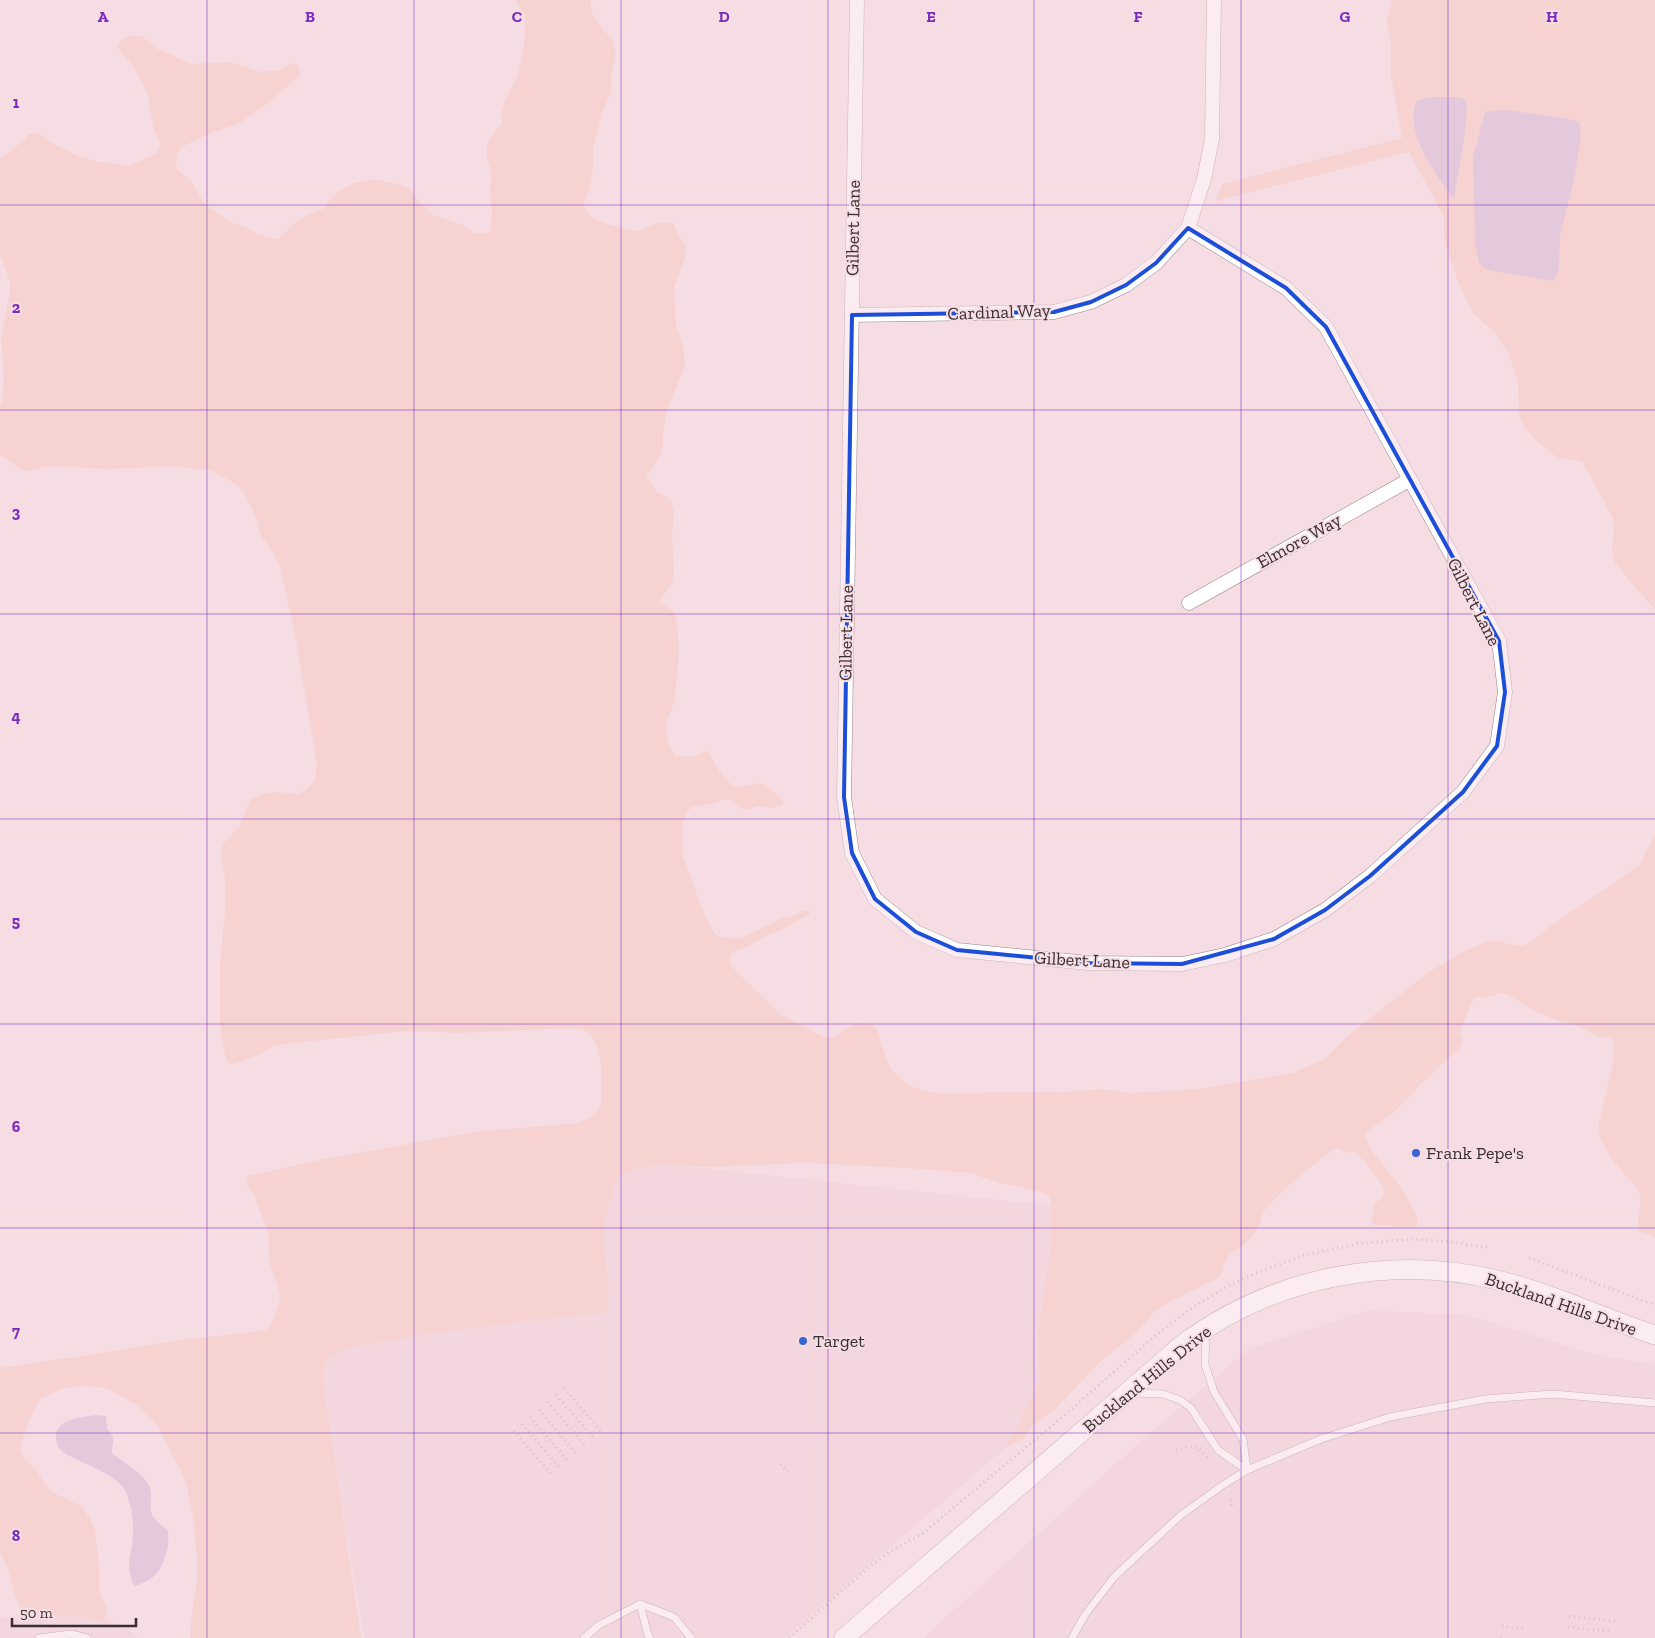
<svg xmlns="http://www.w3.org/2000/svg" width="1655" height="1638" font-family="'Zilla Slab',serif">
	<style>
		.built { fill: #f0cfd8 }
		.green { fill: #f5c8b9 }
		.water { fill: #cfafd3 }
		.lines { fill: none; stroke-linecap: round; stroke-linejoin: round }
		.lane-casing { stroke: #988287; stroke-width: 8 }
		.street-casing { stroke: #988287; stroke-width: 15 }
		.secondary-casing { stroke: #988287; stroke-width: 20 }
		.path { stroke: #b29fa4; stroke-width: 3; stroke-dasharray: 1 4; stroke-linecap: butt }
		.lane { stroke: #fff; stroke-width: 7 }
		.street { stroke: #fff; stroke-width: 14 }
		.secondary { stroke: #fff; stroke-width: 19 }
		.marked { fill: none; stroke: #1d4ed8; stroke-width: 4; stroke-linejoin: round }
		.grid { fill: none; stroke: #7b2cbf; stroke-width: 1; stroke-opacity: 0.55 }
		.poi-dot { fill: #3965d5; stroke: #f6dde3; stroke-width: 2 }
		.labels { text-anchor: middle; stroke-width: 4; stroke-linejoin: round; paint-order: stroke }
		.street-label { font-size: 18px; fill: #382e31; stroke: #f6dde3 }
		.poi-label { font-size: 18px; fill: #382e31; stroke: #f6dde3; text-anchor: start }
		.grid-label { font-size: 16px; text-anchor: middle; font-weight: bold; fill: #7b2cbf; stroke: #f6dde3; stroke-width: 4; stroke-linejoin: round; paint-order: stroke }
	</style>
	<rect width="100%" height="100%" fill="#f6dde3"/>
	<g class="built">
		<polygon points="607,1158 1055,1206 1075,1388 785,1638 365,1638 313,1349"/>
		<polygon points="1369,1310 1469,1315 1588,1353 1655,1365 1655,1638 923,1638 1151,1432 1249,1349"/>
		<polygon points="73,1606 130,1629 137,1638 0,1638 0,1618"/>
	</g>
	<g class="green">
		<path d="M 515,0 L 590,0 L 593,16 L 605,32 L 612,38 L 616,53 L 611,76 L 611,91 L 603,111 L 593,149 L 593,167 L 590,188 L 583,205 C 588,223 619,227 635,231 L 638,231 L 659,223 L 673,223 L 675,226 L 677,233 L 685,245 L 686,249 L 684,260 L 674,288 L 676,325 L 683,346 L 685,366 L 666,412 L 663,436 L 663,445 L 661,454 L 646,477 L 657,492 L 667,497 L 671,501 L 674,510 L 672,537 L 674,573 L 672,584 L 660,600 L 661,603 L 674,612 C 682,631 678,680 674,701 C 672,710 667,718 666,727 C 666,736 669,750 676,756 L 692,757 L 707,751 C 714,761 726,788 741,787 C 749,786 755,782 764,784 L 784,801 L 782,805 L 771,808 L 759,806 L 745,810 L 738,807 L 732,801 L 725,799 L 711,804 L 692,807 L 688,811 L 682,823 L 683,856 L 698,898 L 709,924 L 715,934 L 721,937 L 739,939 L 783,918 L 793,916 L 803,911 L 809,911 L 810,914 L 779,931 L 763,937 L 749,946 L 738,950 L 732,953 L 729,958 L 732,967 L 781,1015 L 824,1037 L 835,1037 L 848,1027 L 859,1023 L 873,1025 L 877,1030 L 886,1059 L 890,1068 L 909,1086 L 933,1093 L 1062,1092 L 1102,1089 L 1128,1093 L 1200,1089 L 1292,1073 L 1325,1059 L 1350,1034 L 1429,972 L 1457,955 L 1489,940 L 1522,946 L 1529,943 L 1552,925 L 1639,866 L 1655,834 L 1655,1237 L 1639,1231 C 1635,1217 1644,1205 1639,1192 C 1637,1186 1631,1181 1627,1177 C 1615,1163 1600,1146 1598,1127 L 1613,1064 L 1614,1042 L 1610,1038 L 1596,1036 L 1580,1027 L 1555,1020 L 1533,1010 L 1505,993 L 1498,994 L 1486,997 L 1476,997 C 1471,1001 1463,1024 1460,1032 L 1463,1041 L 1459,1049 L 1424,1081 L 1392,1114 L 1368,1131 L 1364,1135 L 1370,1148 L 1402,1189 L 1417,1216 L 1418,1225 C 1412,1229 1405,1225 1398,1228 C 1395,1227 1393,1225 1390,1225 C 1382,1224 1377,1229 1371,1220 L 1374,1210 L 1373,1205 L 1383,1197 L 1384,1188 L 1366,1163 L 1355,1152 L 1347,1153 L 1336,1148 L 1334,1149 C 1309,1168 1285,1186 1265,1210 C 1261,1215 1261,1222 1258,1228 C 1255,1233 1250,1238 1246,1243 C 1241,1249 1233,1250 1228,1256 C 1223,1263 1225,1271 1219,1277 L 1167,1303 L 1154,1312 L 1136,1333 L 1100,1362 L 1054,1410 L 1031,1427 L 1024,1438 L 1009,1446 L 1008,1442 L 1015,1433 L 1021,1421 L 1022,1412 L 1033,1397 L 1039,1381 L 1038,1332 L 1052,1238 L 1051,1201 L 1047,1194 L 1018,1186 L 999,1183 L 970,1173 L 908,1168 L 806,1163 L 710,1167 L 661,1164 L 632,1170 L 619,1177 L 615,1182 L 605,1220 L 604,1244 L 609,1292 L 607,1309 L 603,1313 L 535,1320 L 418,1335 L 340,1350 C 318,1364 323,1372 325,1395 L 361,1638 L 190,1638 L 191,1621 L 197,1579 L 197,1561 L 194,1523 L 187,1486 L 183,1475 L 156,1424 L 135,1404 L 106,1388 L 86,1386 L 64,1388 L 40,1399 L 28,1423 L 20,1447 L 23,1456 L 37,1471 L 45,1484 L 54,1493 L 81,1506 L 89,1517 L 95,1531 L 99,1567 L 99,1591 L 107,1609 L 105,1618 L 97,1621 C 89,1618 82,1616 74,1615 C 60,1615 27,1624 20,1607 C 11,1589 11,1569 0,1552 L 0,1368 L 82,1356 L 174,1341 L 266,1330 L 273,1320 L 281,1296 L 269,1261 L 269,1236 L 254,1194 L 248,1187 L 246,1181 L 248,1176 L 319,1160 L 474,1132 L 577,1123 C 584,1120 593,1117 598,1111 C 602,1105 601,1095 601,1088 C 602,1066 602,1029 573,1028 L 459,1033 L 406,1031 L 275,1045 L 257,1056 L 234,1064 L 231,1064 L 226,1061 L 220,1025 L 220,961 L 225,914 L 225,879 L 222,863 L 222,847 L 225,842 L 240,825 L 250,800 L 264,794 L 272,792 L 297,794 L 306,790 L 315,781 L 317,765 L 295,634 L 280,568 L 274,554 L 261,536 L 256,518 L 249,502 L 244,493 L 234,483 L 212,471 L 176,466 L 107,469 L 50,466 L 26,471 L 16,466 L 0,455 L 0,406 L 2,401 L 4,380 L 1,337 L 10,292 L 10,282 L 0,255 L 0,159 L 22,142 L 28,135 L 34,133 L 40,134 L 50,142 L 78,156 L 100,162 L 129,166 L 155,154 L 159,149 L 160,143 L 153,127 L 148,95 L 133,66 L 117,47 L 120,41 L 133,35 L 143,37 L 157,49 L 166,52 L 190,64 L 231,62 L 261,72 L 281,70 L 291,63 L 297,64 L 300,69 L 300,75 L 270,102 L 238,124 L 208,134 L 182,147 L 177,155 L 176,164 L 178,170 L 191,181 L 204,203 L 230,222 L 246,227 L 255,233 L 275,239 L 278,238 L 299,220 L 309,214 L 323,209 L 330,199 L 340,190 L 355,183 L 373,179 L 402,185 L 409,188 L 421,204 L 433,215 L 465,226 L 475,234 L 485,233 L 491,231 L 492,211 L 490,189 L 492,176 L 487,157 L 487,147 L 490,138 L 502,123 L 502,110 L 506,98 L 518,75 L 525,37 L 525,15 Z"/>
		<polygon points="1392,0 1655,0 1655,609 1640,593 1615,563 1612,551 1614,530 1612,516 1582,461 1559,458 1554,455 1538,442 1524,427 1519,413 1518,383 1508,352 1496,334 1472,312 1457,279 1446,245 1444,234 1444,217 1409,152 1216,201 1222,184 1402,138 1391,76 1391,41 1387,21"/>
	</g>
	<g class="water">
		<path d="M 1429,97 L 1460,97 L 1466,100 L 1467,104 L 1465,133 L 1454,199 C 1450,196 1448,191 1445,187 C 1430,166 1404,127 1417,101 Z"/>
		<polygon points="1506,110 1569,119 1578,122 1580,125 1581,137 1574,180 1560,236 1559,268 1555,280 1553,281 1494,271 1486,269 1479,263 1475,244 1473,157 1485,113 1487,111"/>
		<path d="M 97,1415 L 106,1416 L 107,1428 C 117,1441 112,1439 112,1453 C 123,1463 140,1470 148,1484 C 154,1494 149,1501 151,1511 C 152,1521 164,1524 168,1532 C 170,1545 164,1568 153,1577 C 149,1581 141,1584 135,1586 L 133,1584 C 125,1562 132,1556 133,1535 C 134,1521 131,1503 125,1490 C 120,1479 92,1466 80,1461 C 68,1455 56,1452 56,1436 C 57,1418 84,1417 97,1415 Z"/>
	</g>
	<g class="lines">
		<defs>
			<g id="lane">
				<polyline points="1206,1333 1205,1364 1214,1392 1243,1439 1247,1470"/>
				<polyline points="1132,1393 1163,1394 1180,1400 1191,1408 1218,1450 1247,1470"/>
				<polyline points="640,1604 648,1635 650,1638"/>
				<polyline points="39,1638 71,1634 87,1638"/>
				<polyline points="584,1638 599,1625 640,1604 674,1617 691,1638"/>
				<polyline points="1072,1638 1085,1615 1114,1577 1181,1515 1223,1485 1247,1470 1321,1439 1390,1417 1485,1399 1553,1394 1655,1403"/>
			</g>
			<g id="street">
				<polyline points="857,0 844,797 852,853 875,899 916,932 957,950 1088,963 1182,964 1225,955 1274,939 1325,910 1370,876 1463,792 1497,746 1505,692 1499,641 1326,327 1286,288 1188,228"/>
				<polyline points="852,315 1054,312 1091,302 1126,285 1156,263 1188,228 1204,179 1212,139 1214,0"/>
				<polyline points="1189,603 1409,480"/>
			</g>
			<path id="secondary" d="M 844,1638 L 1183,1344 C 1274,1277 1391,1253 1501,1281 C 1554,1294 1603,1318 1655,1335"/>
		</defs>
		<use href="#lane" class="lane-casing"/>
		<use href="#street" class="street-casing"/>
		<use href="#secondary" class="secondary-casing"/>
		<g class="path">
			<polyline points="1529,1258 1655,1305"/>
			<polyline points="564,1388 601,1431"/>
			<polyline points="556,1395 594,1438"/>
			<polyline points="547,1402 585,1445"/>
			<polyline points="539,1410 576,1453"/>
			<polyline points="530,1417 567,1460"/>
			<polyline points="522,1424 559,1467"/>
			<polyline points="514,1431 551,1474"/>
			<polyline points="1176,1450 1192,1446 1198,1448 1208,1459"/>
			<polyline points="781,1464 788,1472"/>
			<polyline points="1231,1499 1232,1506"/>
			<polyline points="1569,1616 1615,1621"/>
			<polyline points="1502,1626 1523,1629"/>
			<polyline points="1568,1627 1613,1632"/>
			<polyline points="789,1638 870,1566 891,1551 923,1533 1060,1419 1157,1334 1193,1307 1226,1287 1256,1273 1304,1255 1357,1244 1412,1239 1451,1242 1491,1248"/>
			<polyline points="1500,1638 1503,1638"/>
		</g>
		<use href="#lane" class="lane"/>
		<use href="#street" class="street"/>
		<use href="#secondary" class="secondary"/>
	</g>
	<path d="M0 0H1655V1638H0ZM 1188,228 L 1286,288 L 1326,327 L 1499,641 L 1505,692 L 1497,746 L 1463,792 L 1370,876 L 1325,910 L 1274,939 L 1182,964 L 1088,963 L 957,950 L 916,932 L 875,899 L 852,853 L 844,797 L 852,315 L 1054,312 L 1091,302 L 1126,285 L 1156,263 Z" fill="#f6dde3" fill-opacity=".55" fill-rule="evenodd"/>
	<path class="marked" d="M 1188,228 L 1286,288 L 1326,327 L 1499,641 L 1505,692 L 1497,746 L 1463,792 L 1370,876 L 1325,910 L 1274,939 L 1182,964 L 1088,963 L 957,950 L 916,932 L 875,899 L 852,853 L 844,797 L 852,315 L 1054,312 L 1091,302 L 1126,285 L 1156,263 Z"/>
	<path class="grid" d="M 207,0 L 207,1638M 414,0 L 414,1638M 621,0 L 621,1638M 828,0 L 828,1638M 1034,0 L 1034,1638M 1241,0 L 1241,1638M 1448,0 L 1448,1638M 0,205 L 1655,205M 0,410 L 1655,410M 0,614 L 1655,614M 0,819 L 1655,819M 0,1024 L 1655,1024M 0,1228 L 1655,1228M 0,1433 L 1655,1433"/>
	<g class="poi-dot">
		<circle cx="1416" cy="1153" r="5"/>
		<circle cx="803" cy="1341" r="5"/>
	</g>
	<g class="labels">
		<g class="street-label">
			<text transform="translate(853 228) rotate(-89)" y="6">Gilbert Lane</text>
			<text transform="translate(999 312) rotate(-2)" y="6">Cardinal Way</text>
			<text transform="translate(1299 541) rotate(-29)" y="6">Elmore Way</text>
			<text transform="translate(1474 602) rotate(63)" y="6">Gilbert Lane</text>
			<text transform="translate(846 633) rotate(-89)" y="6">Gilbert Lane</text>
			<text transform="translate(1082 960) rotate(3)" y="6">Gilbert Lane</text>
			<text transform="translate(1561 1304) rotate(19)" y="6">Buckland Hills Drive</text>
			<text transform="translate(1147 1379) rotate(-39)" y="6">Buckland Hills Drive</text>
		</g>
		<g class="poi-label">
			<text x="1426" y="1159">Frank Pepe's</text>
			<text x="813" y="1347">Target</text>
		</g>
	</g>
	<g class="grid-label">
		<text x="103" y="22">A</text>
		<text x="310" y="22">B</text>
		<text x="517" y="22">C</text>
		<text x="724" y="22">D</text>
		<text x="931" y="22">E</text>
		<text x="1138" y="22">F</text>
		<text x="1345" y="22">G</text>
		<text x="1552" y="22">H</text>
		<text x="16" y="108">1</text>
		<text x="16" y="313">2</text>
		<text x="16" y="518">3</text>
		<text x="16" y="722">4</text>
		<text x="16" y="927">5</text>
		<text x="16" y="1132">6</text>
		<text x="16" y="1337">7</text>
		<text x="16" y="1541">8</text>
	</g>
	<path d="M12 1618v8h124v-8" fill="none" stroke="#382e31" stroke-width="2.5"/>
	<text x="20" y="1618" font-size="15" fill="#382e31" stroke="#f6dde3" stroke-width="4" paint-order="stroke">50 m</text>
</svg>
